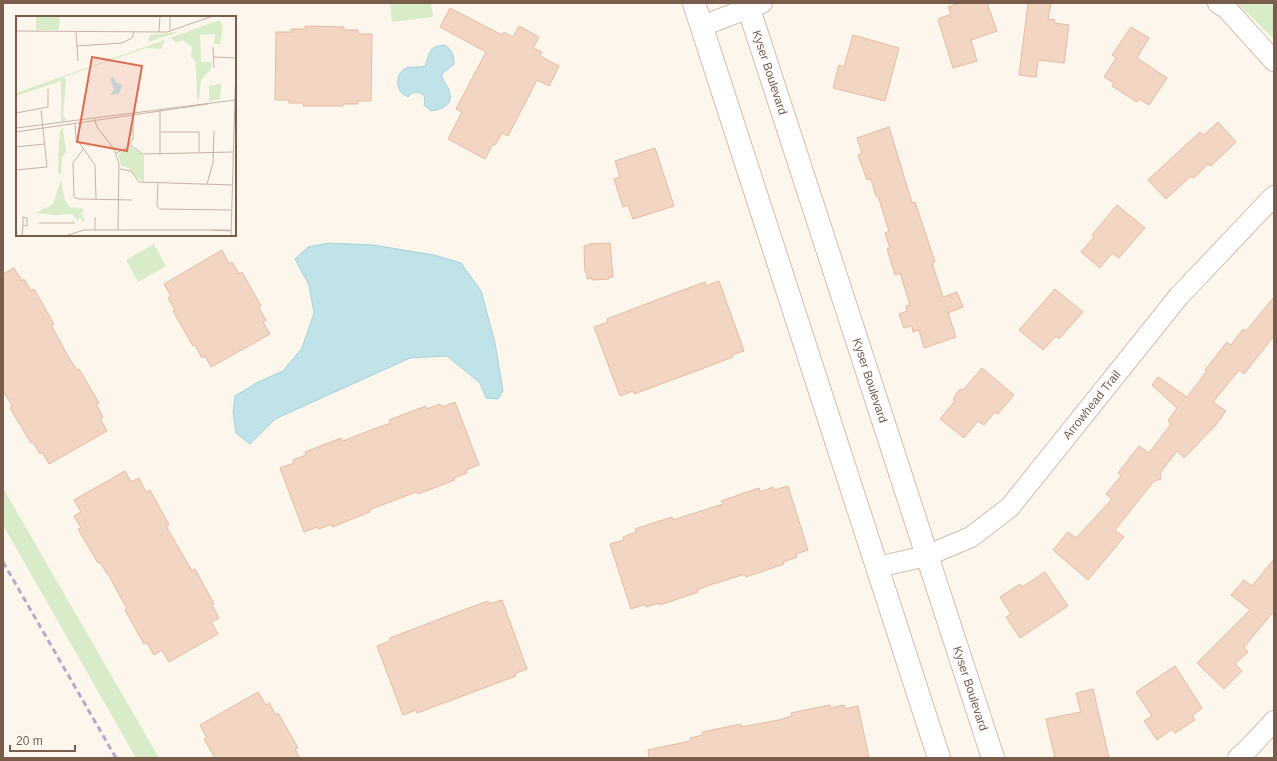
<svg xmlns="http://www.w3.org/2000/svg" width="1277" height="761" font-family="Arial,sans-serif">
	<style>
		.green { fill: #d8ecc9 }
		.water { fill: #bfe3e8; stroke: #a5d3da }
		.building { fill: #f3d5c3; stroke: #e6bba3 }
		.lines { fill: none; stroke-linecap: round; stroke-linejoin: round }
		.minor-casing { stroke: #d1beb0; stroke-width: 22 }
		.tertiary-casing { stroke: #d1beb0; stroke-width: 24 }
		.minor { stroke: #fff; stroke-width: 20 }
		.tertiary { stroke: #fff; stroke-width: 22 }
		.rail { stroke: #b9a8c9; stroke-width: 3; stroke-dasharray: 6 4; stroke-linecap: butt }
		.labels { text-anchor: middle; stroke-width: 3; stroke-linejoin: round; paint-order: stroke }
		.street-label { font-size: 12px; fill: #7a5c4d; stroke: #fffaf3 }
		.inset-road { fill: none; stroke: #c5b3a7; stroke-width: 1 }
		.view { fill: #dc6d51; fill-opacity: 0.15; stroke: #dc6d51; stroke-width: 2 }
		.inset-edge { fill: none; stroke: #7a5c4d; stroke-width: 2 }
	</style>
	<rect width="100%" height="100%" fill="#fdf6ec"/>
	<g class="green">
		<polygon points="390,3 431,3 433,17 392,22"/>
		<polygon points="1237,3 1274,3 1274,40 1272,37"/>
		<polygon points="154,244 166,266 138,282 126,260"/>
		<polygon points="3,488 159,758 136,758 3,525"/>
	</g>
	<g class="water">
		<path d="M 445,45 C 453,51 454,55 454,64 L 442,74 C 442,81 446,83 448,88 C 455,103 445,109 431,111 L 424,105 L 425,102 L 424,95 C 417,91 413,91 408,97 C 405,95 402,94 400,91 C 396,84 397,72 406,68 C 412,66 419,68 425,66 C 430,53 428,46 445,45 Z"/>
		<polygon points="329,243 373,245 434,255 461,263 481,291 495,343 503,391 498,399 486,398 480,383 447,356 410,358 275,419 250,444 236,433 233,412 235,396 258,382 283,371 302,348 314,313 309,285 295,259 308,247"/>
	</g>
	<g class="building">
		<polygon points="960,3 987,3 997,31 971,40 977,61 953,68 938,19 951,14 948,7"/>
		<polygon points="1028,3 1051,3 1048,19 1055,20 1054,23 1069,25 1064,63 1038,60 1036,77 1019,75"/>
		<polygon points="450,8 502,35 504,32 513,37 519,26 539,37 533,48 542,52 540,56 559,66 549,86 537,80 508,136 502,133 495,145 493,144 485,159 448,139 462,112 456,109 486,52 440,27"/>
		<polygon points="305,26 344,27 344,30 358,30 358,34 372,34 371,101 357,101 358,104 343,104 343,106 303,106 303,103 289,103 289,100 275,100 276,32 291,32 291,29 305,29"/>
		<polygon points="1131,27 1149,38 1137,58 1167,78 1149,105 1139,99 1137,102 1112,86 1114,83 1104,77 1116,58 1112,55"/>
		<polygon points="853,35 899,48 885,101 833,88 839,65 844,67"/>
		<polygon points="1218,122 1236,142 1211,166 1208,164 1194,178 1191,176 1166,199 1148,180 1200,132 1204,135"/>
		<polygon points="889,127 912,203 915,202 935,262 932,263 943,297 957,292 963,307 948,313 956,337 924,348 919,330 913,332 912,326 904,328 899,314 907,311 906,306 910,305 900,273 895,275 887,249 890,248 885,233 889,231 878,196 876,196 871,179 867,180 858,155 862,153 857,138"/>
		<polygon points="655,148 674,206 633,219 628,205 623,207 614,179 620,177 615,161"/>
		<polygon points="1117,205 1145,228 1119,258 1112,253 1100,268 1081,252 1094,237 1092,235"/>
		<polygon points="610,243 613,277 609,277 609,279 592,280 592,278 587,279 587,273 585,272 584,246 589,245 589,244"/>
		<polygon points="222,250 229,264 232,262 239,274 242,272 261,306 259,308 266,320 263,322 270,334 211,367 205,356 202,358 195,345 193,346 173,311 175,310 168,298 171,296 164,284"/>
		<polygon points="14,268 22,281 24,279 31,291 34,289 54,324 51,325 69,358 77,370 79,369 99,403 96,404 103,417 100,418 107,431 49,464 42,452 40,454 33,442 31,443 10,408 12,406 3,390 3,274"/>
		<polygon points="719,281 744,351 732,355 733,357 696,371 634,394 633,391 620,396 594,327 608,322 607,319 667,296 705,282 706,286"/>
		<polygon points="1055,289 1083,312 1059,339 1056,336 1043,350 1019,330"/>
		<polygon points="1274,297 1274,336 1244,374 1239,370 1213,402 1226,411 1215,426 1184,458 1177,451 1160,473 1161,479 1154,481 1115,530 1124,537 1088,580 1053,550 1068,532 1076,538 1112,499 1106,494 1121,476 1118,473 1139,446 1149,453 1171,424 1168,421 1177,408 1152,385 1158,377 1187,397 1207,371 1205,370 1227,342 1231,345 1243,329 1246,331"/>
		<polygon points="982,368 1014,395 998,414 995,412 984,425 978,421 964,438 940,419 954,402 954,397 959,390 964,389"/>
		<polygon points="455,402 479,465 466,470 467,473 454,478 455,480 418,494 416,492 369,510 370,512 332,527 332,524 319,529 317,527 304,532 280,468 294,463 293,460 306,455 305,452 341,438 343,441 371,430 391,423 389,420 426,406 427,409 440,404 442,407"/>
		<polygon points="125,471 131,482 139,478 146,492 150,490 169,525 166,526 185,559 192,571 195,569 214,604 212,605 219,618 211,622 218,634 169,662 162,650 154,655 147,643 144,644 125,610 127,609 108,574 107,574 100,562 98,563 78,529 81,528 74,516 81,512 74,500"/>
		<polygon points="788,486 808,550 796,554 797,557 783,562 784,564 746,577 745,574 710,585 697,590 698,592 660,605 659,603 646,607 645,604 631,609 610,544 624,540 623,537 636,532 635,529 672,517 673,520 723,504 721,501 759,488 760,492 773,487 774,490"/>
		<polygon points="1274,559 1274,611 1244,647 1248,652 1235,664 1242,671 1224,689 1197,663 1250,610 1231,595 1244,580 1252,586"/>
		<polygon points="1045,572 1068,606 1020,638 1006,617 1011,614 1000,597 1020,584 1022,587"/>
		<polygon points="502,600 527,669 514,674 516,676 417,713 416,710 403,715 377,646 390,641 390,638 450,615 488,601 489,604"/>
		<polygon points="1175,666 1202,708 1192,716 1195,720 1175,733 1172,729 1157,740 1144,721 1152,716 1136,692"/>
		<polygon points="1093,689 1109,758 1055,758 1046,719 1081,712 1076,693"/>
		<polygon points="258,692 266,705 269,703 276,715 278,713 298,748 295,749 300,758 215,758 204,739 207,738 200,725"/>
		<polygon points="830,705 830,708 844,705 845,709 858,706 869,758 649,758 648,750 690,741 690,738 703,735 702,732 741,724 741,727 779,720 792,716 791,713"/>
	</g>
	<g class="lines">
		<defs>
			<g id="minor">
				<polyline points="1218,3 1227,9 1274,61"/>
				<polyline points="702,26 762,3"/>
				<path id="s1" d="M 878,567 L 926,556 L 971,537 L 1010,507 L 1179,296 L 1274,196"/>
				<polyline points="1238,758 1249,748 1274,721"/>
			</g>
			<g id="tertiary">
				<polyline points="694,3 939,758"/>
				<path id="s2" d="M 747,3 L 993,758"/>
			</g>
		</defs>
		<use href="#minor" class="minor-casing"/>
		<use href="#tertiary" class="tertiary-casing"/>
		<use href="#minor" class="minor"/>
		<use href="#tertiary" class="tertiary"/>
		<polyline class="rail" points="3,562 116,758"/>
	</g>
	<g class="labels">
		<g class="street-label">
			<text dy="4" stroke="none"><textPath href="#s2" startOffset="73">Kyser Boulevard</textPath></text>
			<text dy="4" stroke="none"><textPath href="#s2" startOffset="397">Kyser Boulevard</textPath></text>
			<text dy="4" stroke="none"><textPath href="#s1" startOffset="278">Arrowhead Trail</textPath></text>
			<text dy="4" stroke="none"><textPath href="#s2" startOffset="721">Kyser Boulevard</textPath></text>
		</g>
	</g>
	<g transform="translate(16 16)">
		<rect width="220" height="220" fill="#fdf6ec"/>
		<path d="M 20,0 L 44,0 L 43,14 L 20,14 ZM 204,4 L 207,12 L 204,28 L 198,28 L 199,18 L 184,19 L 185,46 L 196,46 L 195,53 L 185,64 L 183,83 L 181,83 L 180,53 L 179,45 L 175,41 L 176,31 L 166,24 L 160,27 L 155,22 L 149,24 L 145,33 L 130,32 L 48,61 L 50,65 L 47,100 L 51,104 L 45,106 L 45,65 L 0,80 L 0,77 ZM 161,16 L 157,18 L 132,26 L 134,19 ZM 205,68 L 204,83 L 193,85 L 193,70 ZM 47,112 L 50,136 L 46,141 L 45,160 L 42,155 L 43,125 L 44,115 ZM 114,131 L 128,139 L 128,166 L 120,161 L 113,152 L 105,150 L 102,138 ZM 45,163 L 49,185 L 54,191 L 68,193 L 65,198 L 69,204 L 67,206 L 63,201 L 62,205 L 56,198 L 38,199 L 20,197 L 37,188 Z" fill="#d8ecc9"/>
		<path d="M 97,61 L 100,66 L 106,69 L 103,78 L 94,79 L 98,73 L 94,62 Z" fill="#bfe3e8"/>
		<path class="inset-road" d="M 154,0 L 154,15M 0,15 L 151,16 L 197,0M 60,16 L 62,45M 143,16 L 144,0M 60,30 L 106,27 L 116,22 L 118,16M 197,31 L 198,52M 198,41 L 220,42M 144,93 L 144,139M 0,97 L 32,91 L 32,73M 78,102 L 81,111 L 98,133 L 103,148 L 102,214M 59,107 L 60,122 L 79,149 L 80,183M 0,112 L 219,84M 0,116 L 192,88M 145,116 L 183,116 L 183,136M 114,129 L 127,138 L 217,136M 0,131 L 29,128M 68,132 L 57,147 L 58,181 L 63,183 L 116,184M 100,137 L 111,132 L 117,123 L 117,100M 104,153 L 115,155 L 123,166 L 217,169M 0,154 L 31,151 L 25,94M 142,167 L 141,190 L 144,193 L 215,194M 191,168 L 197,147 L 198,115M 23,207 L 59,207M 79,214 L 79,201M 197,214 L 214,215M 6,220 L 7,209 L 7,201 L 11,202 L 11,210 L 7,209M 49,220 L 68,214 L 215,214M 215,220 L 220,47"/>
		<path class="view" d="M 76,41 L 126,50 L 111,135 L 61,126 Z"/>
		<rect width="220" height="220" class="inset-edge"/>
	</g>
	<rect width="1277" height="761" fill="none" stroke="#7a5c4d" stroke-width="8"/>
	<path d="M10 745v6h65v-6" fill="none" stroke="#7a5c4d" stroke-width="2"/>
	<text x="16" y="745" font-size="12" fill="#7a5c4d" stroke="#fffaf3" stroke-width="3" paint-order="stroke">20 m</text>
</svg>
